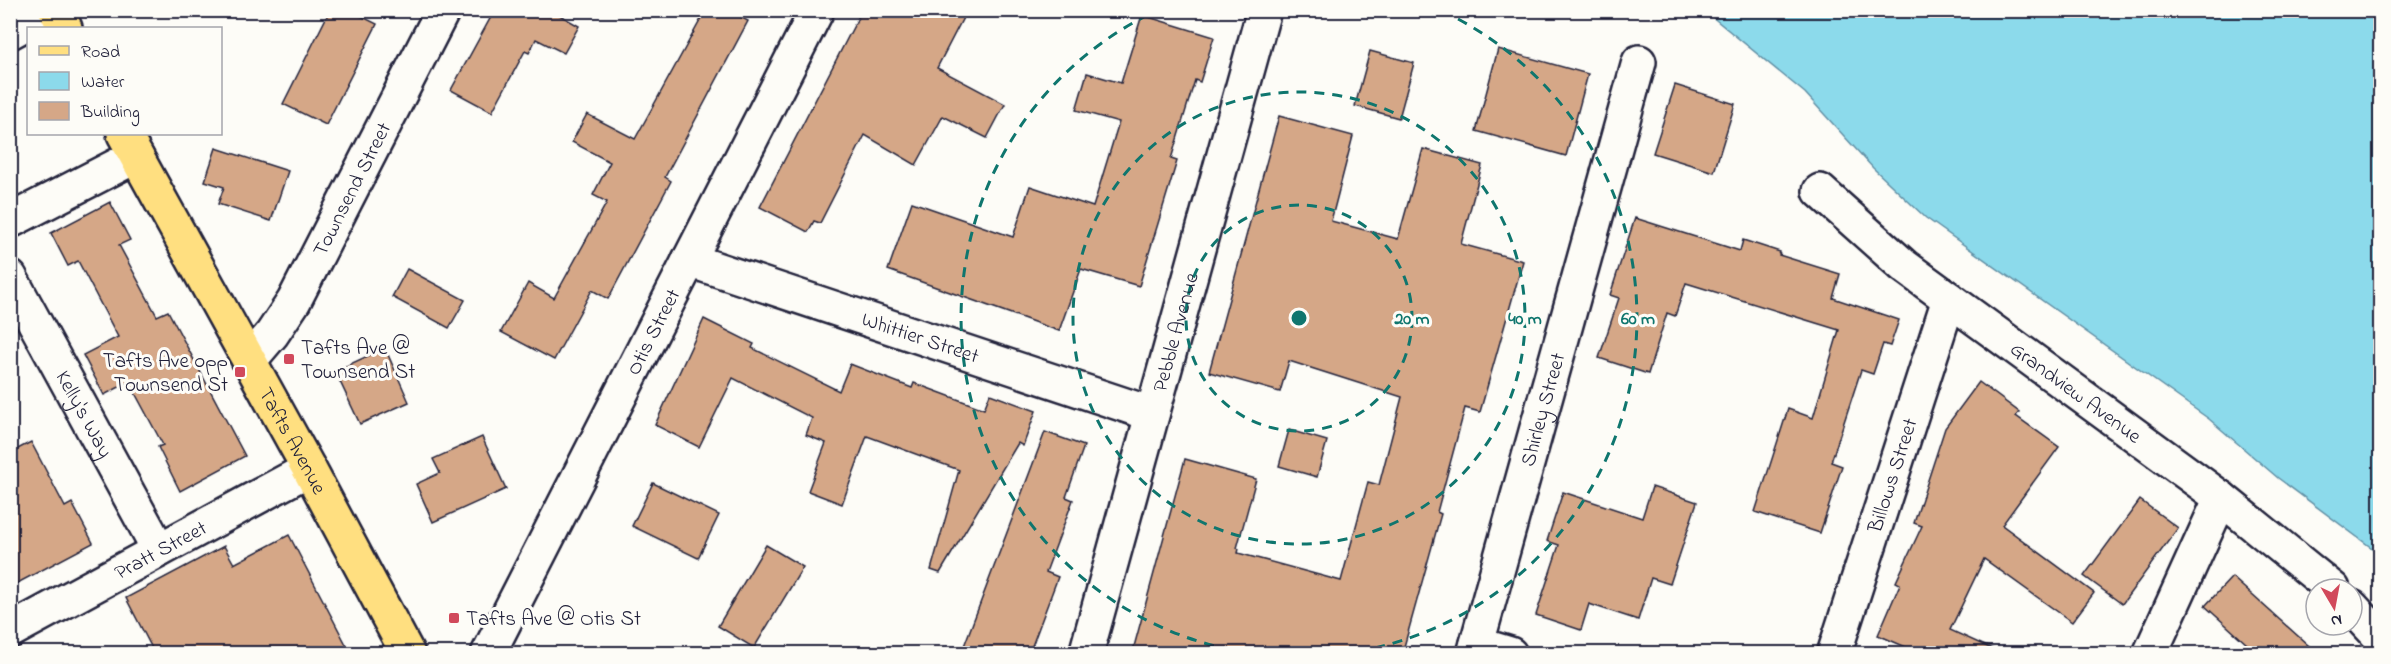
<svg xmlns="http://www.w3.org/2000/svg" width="2391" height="664" font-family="'Indie Flower',sans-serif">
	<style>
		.water { fill: #8cdaeb; stroke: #6290a5; stroke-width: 1.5 }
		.building { fill: #d5a787; stroke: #22223b; stroke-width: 1.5 }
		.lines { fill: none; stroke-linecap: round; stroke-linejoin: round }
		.minor-casing { stroke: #22223b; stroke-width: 38 }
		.major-casing { stroke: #22223b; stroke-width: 38 }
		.minor { stroke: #fdfcf7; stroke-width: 33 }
		.major { stroke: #ffdf80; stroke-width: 33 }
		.ring { fill: none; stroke: #0f766e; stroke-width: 3; stroke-dasharray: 10 8 }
		.poi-dot { fill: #d1495b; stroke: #fdfcf7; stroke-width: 2 }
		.labels { text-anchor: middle; stroke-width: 6; stroke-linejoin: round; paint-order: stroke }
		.street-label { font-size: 21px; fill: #22223b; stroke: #fdfcf7 }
		.poi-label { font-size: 21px; fill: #22223b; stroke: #fdfcf7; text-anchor: start }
		.centre { fill: #0f766e; stroke: #fdfcf7; stroke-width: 3 }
		.ring-label { font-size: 18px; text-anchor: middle; font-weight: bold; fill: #0f766e; stroke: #fdfcf7; stroke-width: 6; stroke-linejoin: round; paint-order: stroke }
	</style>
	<rect width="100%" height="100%" fill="#fdfcf7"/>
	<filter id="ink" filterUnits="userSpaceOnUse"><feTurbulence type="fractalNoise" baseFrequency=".0167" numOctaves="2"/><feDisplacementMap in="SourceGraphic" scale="12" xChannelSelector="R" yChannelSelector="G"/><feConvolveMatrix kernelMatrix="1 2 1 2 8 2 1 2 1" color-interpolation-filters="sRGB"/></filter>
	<g filter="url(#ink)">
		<polygon class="water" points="1705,11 2380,11 2380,554 2278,478 2209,419 1926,218 1873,168 1805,93"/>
		<g class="building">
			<polygon points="330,10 349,10 377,24 326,125 283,104"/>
			<polygon points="484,10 551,10 579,26 564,53 536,39 529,53 525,51 492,112 451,90 492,15"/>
			<polygon points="706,10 727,10 748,21 665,177 671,181 608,299 592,290 554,360 501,332 528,283 554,298 607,202 593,195 610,162 572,142 587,114 635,139"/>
			<polygon points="862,10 967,10 937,68 1005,104 987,138 943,116 916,165 865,135 820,223 814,221 808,232 760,207"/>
			<polygon points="1142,15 1214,37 1200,82 1195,80 1171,159 1177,161 1139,286 1081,269 1059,331 888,270 912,202 1013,237 1030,186 1093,207 1119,122 1076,110 1087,73 1121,83"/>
			<polygon points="1498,49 1588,74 1566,156 1476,131"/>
			<polygon points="1370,51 1414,63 1399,118 1355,106"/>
			<polygon points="1675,85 1735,104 1714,172 1653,153"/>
			<polygon points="1279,116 1353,136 1331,221 1398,239 1423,149 1482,165 1461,244 1523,261 1480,412 1465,408 1437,512 1441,514 1402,654 1132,654 1185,459 1256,479 1237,548 1239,549 1238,553 1341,581 1368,482 1379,485 1402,397 1289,361 1280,392 1209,372"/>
			<polygon points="216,148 288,171 271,221 218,204 224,187 205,181"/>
			<polygon points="110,202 130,240 119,245 157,316 168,311 245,456 180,491 158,447 163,445 129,382 104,395 83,355 118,337 78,261 68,266 51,233"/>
			<polygon points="1635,218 1740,251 1743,240 1780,252 1779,255 1840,274 1833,298 1899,320 1890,346 1883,344 1873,374 1861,370 1831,462 1842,466 1820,533 1755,512 1788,409 1813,418 1839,330 1686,283 1675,316 1667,313 1648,374 1599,358 1619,298 1610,295"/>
			<polygon points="407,269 465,300 449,328 392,297"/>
			<polygon points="704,319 754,344 752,348 839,391 850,364 912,388 914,383 984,409 990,394 1036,411 1023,446 1018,443 940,573 931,570 959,470 867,436 842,504 808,491 826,443 806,435 812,418 733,378 699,447 655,425"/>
			<polygon points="385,348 409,402 360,424 335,371"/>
			<polygon points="1979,382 2019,412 2016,416 2059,447 2002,525 2094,593 2072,622 1984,559 1950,630 2003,654 1922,654 1878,635 1900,584 1896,582 1922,526 1914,523 1945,428"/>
			<polygon points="1289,430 1327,441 1317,477 1279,466"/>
			<polygon points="1045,432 1084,446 1066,497 1073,500 1046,572 1058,577 1029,654 961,654"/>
			<polygon points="482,437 506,489 433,522 416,484 440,473 433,459"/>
			<polygon points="31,442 65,507 72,503 93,543 10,587 10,453"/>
			<polygon points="653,483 719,515 698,558 632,526"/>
			<polygon points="1652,487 1697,502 1670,584 1651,578 1638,620 1589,604 1581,630 1536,615 1559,545 1547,541 1563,492 1642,518"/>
			<polygon points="2140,500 2178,528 2122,604 2084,576"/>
			<polygon points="289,535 351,654 155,654 126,598 224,546 234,564"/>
			<polygon points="766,545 803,567 754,648 718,626"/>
			<polygon points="2232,577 2318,654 2258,654 2205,606"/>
		</g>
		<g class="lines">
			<defs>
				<g id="minor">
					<polyline points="10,32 50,10"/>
					<path id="s1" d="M 1820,191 L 1904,266 L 2221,498 L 2333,589"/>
					<polyline points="10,221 136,156"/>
					<path id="s2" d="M 689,260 L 1152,414"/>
					<path id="s3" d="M 10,277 L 159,550"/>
					<path id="s4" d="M 249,361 L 272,334 L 294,301 L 443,10"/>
					<polyline points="2352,607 2380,637"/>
					<path id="s5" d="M 10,631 L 309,469"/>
					<polyline points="1477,644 1510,654"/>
					<path id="s6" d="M 488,654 L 817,10"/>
					<path id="s7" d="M 1086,654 L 1264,10"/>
					<path id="s8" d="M 1474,654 L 1639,62"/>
					<path id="s9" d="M 1834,654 L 1949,299"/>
					<polyline points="2150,654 2221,498"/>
				</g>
				<g id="major">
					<polyline points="56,10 65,28"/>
					<path id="s10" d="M 124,134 L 309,469 L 408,654"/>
				</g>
			</defs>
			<use href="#minor" class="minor-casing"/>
			<use href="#major" class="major-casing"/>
			<use href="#minor" class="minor"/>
			<use href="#major" class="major"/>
		</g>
	</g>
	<g class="ring">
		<circle cx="1299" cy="318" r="113"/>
		<circle cx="1299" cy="318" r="226"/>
		<path d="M1249 653A339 339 0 0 1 1156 11M1442 11A339 339 0 0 1 1349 653"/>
	</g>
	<g class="poi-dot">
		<rect x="283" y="353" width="12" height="12" rx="3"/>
		<rect x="234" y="366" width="12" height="12" rx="3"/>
		<rect x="448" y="612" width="12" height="12" rx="3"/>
	</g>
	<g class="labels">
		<g class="street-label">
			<text dy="7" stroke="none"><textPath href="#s4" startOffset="201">Townsend Street</textPath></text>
			<text dy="7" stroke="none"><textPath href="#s6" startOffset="362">Otis Street</textPath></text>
			<text dy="7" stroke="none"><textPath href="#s7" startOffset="334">Pebble Avenue</textPath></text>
			<text dy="7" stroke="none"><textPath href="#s2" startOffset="244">Whittier Street</textPath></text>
			<text dy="7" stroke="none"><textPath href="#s1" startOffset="326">Grandview Avenue</textPath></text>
			<text dy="7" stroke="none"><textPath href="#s8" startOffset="254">Shirley Street</textPath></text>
			<text dy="7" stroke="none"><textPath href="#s3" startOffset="156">Kelly's Way</textPath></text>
			<text dy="7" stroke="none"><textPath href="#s10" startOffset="350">Tafts Avenue</textPath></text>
			<text dy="7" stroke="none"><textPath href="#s9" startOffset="188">Billows Street</textPath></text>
			<text dy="7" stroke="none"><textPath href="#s5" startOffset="171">Pratt Street</textPath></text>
		</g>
		<g class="poi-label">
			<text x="301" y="354">Tafts Ave @<tspan x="301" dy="24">Townsend St</tspan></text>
			<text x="228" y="367" text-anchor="end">Tafts Ave opp<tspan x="228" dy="24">Townsend St</tspan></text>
			<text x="466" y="625">Tafts Ave @ Otis St</text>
		</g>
	</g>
	<circle cx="1299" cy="318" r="9" class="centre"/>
	<g class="ring-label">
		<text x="1412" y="324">20 m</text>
		<text x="1525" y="324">40 m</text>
		<text x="1638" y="324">60 m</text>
	</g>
	<rect width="2391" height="664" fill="none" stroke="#fdfcf7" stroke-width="36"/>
	<rect x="18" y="18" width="2355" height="628" fill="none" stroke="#22223b" stroke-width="2" filter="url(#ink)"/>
	<rect x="27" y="27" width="195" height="108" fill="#fdfcf7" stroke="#a5a5ac" stroke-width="1.5"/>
	<rect x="39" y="46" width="30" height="9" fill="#ffdf80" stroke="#a5a5ac" stroke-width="1.5"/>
	<text x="81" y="57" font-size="18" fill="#22223b">Road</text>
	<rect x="39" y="72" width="30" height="18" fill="#8cdaeb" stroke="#a5a5ac" stroke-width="1.5"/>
	<text x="81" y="87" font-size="18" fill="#22223b">Water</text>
	<rect x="39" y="102" width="30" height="18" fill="#d5a787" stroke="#a5a5ac" stroke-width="1.5"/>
	<text x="81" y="117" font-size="18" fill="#22223b">Building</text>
	<g transform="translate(2334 607) rotate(170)"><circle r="28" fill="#fdfcf7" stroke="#a5a5ac" stroke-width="1.5"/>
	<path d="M0-4.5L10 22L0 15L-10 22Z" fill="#d1495b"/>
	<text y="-9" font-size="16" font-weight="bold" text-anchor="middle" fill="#22223b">N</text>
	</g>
</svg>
